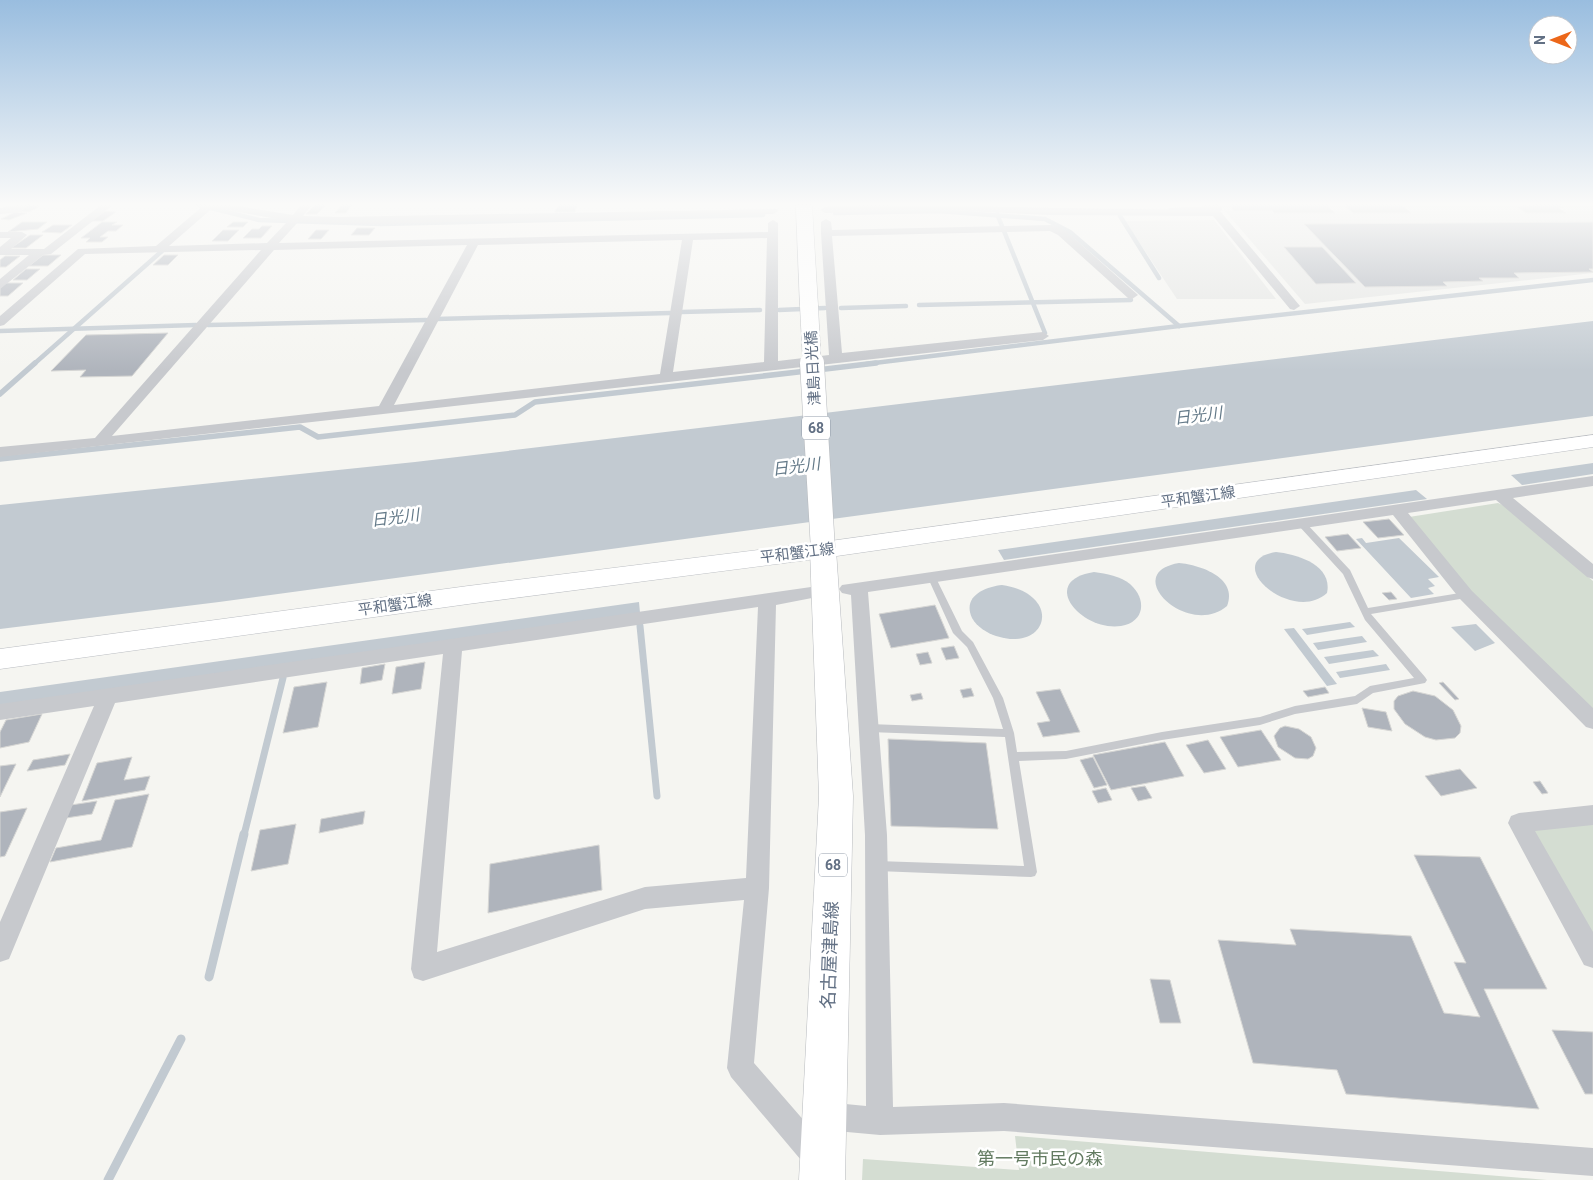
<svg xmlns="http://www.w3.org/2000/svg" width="1593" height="1180" font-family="Roboto,'Noto Sans JP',sans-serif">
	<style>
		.built { fill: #e5e6e4 }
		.green { fill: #d4ddd2 }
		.water { fill: #c2cad1 }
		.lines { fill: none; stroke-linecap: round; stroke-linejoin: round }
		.stream-far3 { stroke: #c2cad1; stroke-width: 4.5 }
		.stream-far2 { stroke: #c2cad1; stroke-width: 5.5 }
		.stream-far1 { stroke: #c2cad1; stroke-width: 7 }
		.stream { stroke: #c2cad1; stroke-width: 9 }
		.building { fill: #afb4bc; stroke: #d6d6d4 }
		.secondary-casing { stroke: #b9bcc1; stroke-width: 1 }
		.primary-casing { stroke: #b7babe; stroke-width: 1 }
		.lane { fill: #c7c9cd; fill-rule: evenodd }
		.street { fill: #c7c9cd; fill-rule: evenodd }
		.secondary { fill: #fff; fill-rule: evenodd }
		.primary { fill: #fff; fill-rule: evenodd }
		.primary-bridge-far1-casing { stroke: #b7babe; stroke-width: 19; stroke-linecap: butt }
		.primary-bridge-casing { stroke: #b7babe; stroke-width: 25; stroke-linecap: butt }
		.primary-bridge-far1 { stroke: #fff; stroke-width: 18 }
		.primary-bridge { stroke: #fff; stroke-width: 24 }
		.labels { text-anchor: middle; stroke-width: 5; stroke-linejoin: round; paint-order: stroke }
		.shield { fill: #fff; stroke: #919ba9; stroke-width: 1 }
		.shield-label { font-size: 14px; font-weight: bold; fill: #627084 }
		.street-label { font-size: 15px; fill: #627084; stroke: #fff }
		.water-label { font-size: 16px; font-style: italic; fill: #637988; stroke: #fff }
		.near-street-label { font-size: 18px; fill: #627084; stroke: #fff }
		.near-park-label { font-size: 18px; fill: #637b61; stroke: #fff }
	</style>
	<rect width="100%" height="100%" fill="#f5f5f1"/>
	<g class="built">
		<polygon points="1220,205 1593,205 1593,273 1305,304"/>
		<polygon points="1214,220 1276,299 1177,299 1125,221"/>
	</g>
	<g class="green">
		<polygon points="1498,503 1507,507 1593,581 1593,714 1488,612 1409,517"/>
		<polygon points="1593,822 1593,938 1534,832 1538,826"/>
		<polygon points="1015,1136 1547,1180 862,1180 863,1159 1019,1170"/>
	</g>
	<g class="water">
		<polygon points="1593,321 1593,416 219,602 0,629 0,505 415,462"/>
		<polygon points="1593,463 1593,474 1522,485 1511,475"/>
		<polygon points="1416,490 1427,499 1004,560 998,550"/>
		<polygon points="1362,538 1366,543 1399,538 1439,577 1428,579 1435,586 1428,588 1434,594 1411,598 1356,539"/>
		<path d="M 1276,552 C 1297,554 1333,565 1327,593 C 1292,625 1219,561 1276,552 Z"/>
		<path d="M 1179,563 C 1201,565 1238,578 1227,606 C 1188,639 1119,573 1179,563 Z"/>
		<path d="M 1094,572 C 1107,574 1120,576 1130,584 C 1147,599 1145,622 1121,626 C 1082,632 1037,581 1094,572 Z"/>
		<path d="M 1002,585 C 1063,594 1049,653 996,636 C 987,633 977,627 972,618 C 962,596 985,587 1002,585 Z"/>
		<polygon points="639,602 640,613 0,705 0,692"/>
		<polygon points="1350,622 1355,627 1307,635 1302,629"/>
		<polygon points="1476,624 1495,643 1475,651 1451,627"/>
		<polygon points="1294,628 1337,684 1327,686 1284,629"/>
		<polygon points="1362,636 1367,642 1318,650 1313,643"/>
		<polygon points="1373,650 1379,656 1329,664 1324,657"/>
		<polygon points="1386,664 1390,670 1340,678 1336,672"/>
	</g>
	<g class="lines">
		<g class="stream-far3">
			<polyline points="199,205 259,220 381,224 763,215"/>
			<polyline points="1217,205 1220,209 1218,209"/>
			<polyline points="1171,210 1207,209"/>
			<polyline points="835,213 938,211 1045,219 1070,232 1179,326"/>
			<polyline points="997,214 1002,226"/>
			<polyline points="1120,216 1159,278"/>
			<polyline points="1004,231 1045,333"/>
			<polyline points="919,305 1131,300"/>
			<polyline points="841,308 906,306"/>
			<polyline points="779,310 825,308"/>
			<polyline points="681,312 760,310"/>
			<polyline points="436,319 670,313"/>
			<polyline points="208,325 426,320"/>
			<polyline points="0,331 196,325"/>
			<polyline points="34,364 162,251"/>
			<polyline points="866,364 1179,326 1593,280"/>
		</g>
		<g class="stream-far2">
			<polyline points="817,370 876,363"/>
			<polyline points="0,394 35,363"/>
			<polyline points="0,459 300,427 318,437 515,415 535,402 807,371"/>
		</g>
		<g class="stream-far1">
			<polyline points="640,626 657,796"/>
			<polyline points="244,835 283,678"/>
		</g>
		<g class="stream">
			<polyline points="209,977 244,834"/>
			<polyline points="108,1180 181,1039"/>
		</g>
	</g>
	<g class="building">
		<polygon points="28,205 40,206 29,212 18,211"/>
		<polygon points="315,205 326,205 317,214 306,214"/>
		<polygon points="342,205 352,205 346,213 335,213"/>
		<polygon points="558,205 577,205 575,212 555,212"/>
		<polygon points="1230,205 1327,205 1335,213 1274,213 1272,210 1234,211"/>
		<polygon points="1344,205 1402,205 1411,213 1353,213"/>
		<polygon points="1545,205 1560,205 1564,208 1559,208 1566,213 1526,213 1516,206"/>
		<polygon points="105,211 116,212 103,221 91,221"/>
		<polygon points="15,212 27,213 9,220 1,219"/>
		<polygon points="22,222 47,222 38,229 8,232"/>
		<polygon points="102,222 117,222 112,225 123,225 116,231 108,231 100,237 108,237 102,242 86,242 90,238 81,238"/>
		<polygon points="233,222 248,222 243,227 227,227"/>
		<polygon points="1593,222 1593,269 1589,269 1593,272 1514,273 1519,278 1479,278 1483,281 1443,282 1447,286 1365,287 1304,224"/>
		<polygon points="53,225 72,225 61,233 42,232"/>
		<polygon points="262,226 272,226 261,238 243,238 252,229 259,229"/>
		<polygon points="357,228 375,228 369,235 351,235"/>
		<polygon points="223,230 239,230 228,241 212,241"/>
		<polygon points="316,230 329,230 321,239 308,239"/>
		<polygon points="30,235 43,235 26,248 11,248"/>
		<polygon points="1284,247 1322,247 1356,283 1316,284"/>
		<polygon points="43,255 61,255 48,266 29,266"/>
		<polygon points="164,255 178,255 168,265 153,265"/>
		<polygon points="5,256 20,256 6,267 0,267 0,260"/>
		<polygon points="26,269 40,269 27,280 13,280"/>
		<polygon points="6,283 23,283 8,296 0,296 0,288"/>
		<polygon points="168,333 132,376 80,377 86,370 51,371 86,335"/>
		<polygon points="1389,519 1404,535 1378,538 1363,522"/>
		<polygon points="1348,534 1361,548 1337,551 1325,537"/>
		<polygon points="1391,592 1397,599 1389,600 1382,593"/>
		<polygon points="935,605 949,638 891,648 879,614"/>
		<polygon points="954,646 959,658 946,660 941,648"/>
		<polygon points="928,652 932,663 920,665 916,654"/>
		<polygon points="425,662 421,689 392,694 396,667"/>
		<polygon points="385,664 382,680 360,684 362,668"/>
		<polygon points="327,682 318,727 283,733 294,687"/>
		<polygon points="1443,682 1459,699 1455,700 1439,683"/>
		<polygon points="1325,687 1329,693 1308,697 1303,691"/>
		<polygon points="971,688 974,696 963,698 960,690"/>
		<polygon points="1060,689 1080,732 1043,737 1037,723 1050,721 1036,692"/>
		<polygon points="1413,691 1435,696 1453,710 1461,726 1460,733 1455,738 1436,740 1425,737 1405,724 1394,709 1394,701 1398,696"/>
		<polygon points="921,693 923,699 912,701 910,695"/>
		<polygon points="1362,708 1386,712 1392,731 1368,727"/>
		<polygon points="42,714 29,742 0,748 0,732 6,720"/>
		<polygon points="1285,726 1299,729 1311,737 1316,748 1313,756 1308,759 1295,758 1278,747 1274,736 1280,728"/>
		<polygon points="1261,730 1281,760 1238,767 1220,737"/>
		<polygon points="888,739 986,743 998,829 891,826"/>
		<polygon points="1208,740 1226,769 1204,773 1186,745"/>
		<polygon points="1165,742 1184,776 1111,790 1093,755"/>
		<polygon points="70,754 65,765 27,771 33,760"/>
		<polygon points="132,757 124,780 150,776 145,790 82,801 97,763"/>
		<polygon points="1093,757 1107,785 1094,788 1080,760"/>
		<polygon points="16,764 0,797 0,766"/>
		<polygon points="1460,769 1477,788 1441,796 1425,776"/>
		<polygon points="1540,781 1548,793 1542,794 1533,782"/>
		<polygon points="1145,786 1152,798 1138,801 1131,788"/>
		<polygon points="1106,788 1112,800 1098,803 1092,791"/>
		<polygon points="149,794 132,847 50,862 56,848 101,840 115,800"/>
		<polygon points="97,801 92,814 66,818 71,805"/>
		<polygon points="27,808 5,856 0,857 0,812"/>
		<polygon points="365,811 363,824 319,833 321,819"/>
		<polygon points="296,824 288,864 251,871 260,830"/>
		<polygon points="599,845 602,890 488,913 490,864"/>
		<polygon points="1414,855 1480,857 1547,989 1484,989 1539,1109 1346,1094 1337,1070 1253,1063 1218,940 1296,945 1290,929 1411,936 1444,1013 1480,1017 1454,962 1466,963"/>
		<polygon points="1150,979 1170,980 1181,1023 1160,1023"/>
		<polygon points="1552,1030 1593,1032 1593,1094 1585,1094"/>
	</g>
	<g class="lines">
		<defs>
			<polygon id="secondary" points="1593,435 1593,447 823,558 468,604 0,669 0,649 468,586 823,542"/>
			<g id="primary">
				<polygon points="796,205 812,205 818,306 816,310 802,310 800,306"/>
				<polygon points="823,541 832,544 836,550 853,796 845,1180 799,1180 819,796 810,550 814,544"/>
			</g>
		</defs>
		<use href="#secondary" class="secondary-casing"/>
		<use href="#primary" class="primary-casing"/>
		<polygon class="lane" points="1302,521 1305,522 1350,570 1368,608 1466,592 1469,593 1470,595 1469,597 1466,598 1371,614 1425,677 1427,680 1425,683 1373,693 1357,704 1295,714 1260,725 1162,740 1066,759 1019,761 1037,872 1035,876 1031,877 877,871 873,870 871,866 873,862 877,861 1024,866 1005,737 869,732 865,731 864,728 865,725 869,724 1003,729 993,698 967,647 953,633 928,578 929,576 935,576 962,631 973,642 1003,698 1014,733 1017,752 1066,751 1162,732 1260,717 1295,706 1355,696 1370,686 1414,678 1365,620 1343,574 1299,526 1298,524"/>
		<g class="street">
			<polygon points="16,205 29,205 20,212 0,214 0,208"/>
			<polygon points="101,205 113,205 51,254 43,255 0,289 0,279 29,255 0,255 0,247 11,238 0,238 0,232 22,232 27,235 11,249 44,249"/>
			<path d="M 204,205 L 231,205 L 293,215 L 301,205 L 312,205 L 303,216 L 338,217 L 777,209 L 778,211 L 773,214 L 734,215 L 369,224 L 298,222 L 279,243 L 768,232 L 768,223 L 773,220 L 778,223 L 778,361 L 829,355 L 821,233 L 821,222 L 826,219 L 831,222 L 832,230 L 1052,225 L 1066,231 L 1138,295 L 1132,299 L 1128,298 L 1058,235 L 1050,231 L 832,236 L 842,353 L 1043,332 L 1049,336 L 1043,340 L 0,457 L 0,447 L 95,438 L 261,250 L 85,254 L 4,325 L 0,326 L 0,316 L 78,249 L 156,246 ZM 216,208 L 288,221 L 267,243 L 169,246 L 209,211 ZM 767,238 L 764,362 L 673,372 L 693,240 ZM 682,240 L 660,374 L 394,405 L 478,245 ZM 467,245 L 379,406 L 112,436 L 274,250 Z"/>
			<polygon points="866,205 1208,210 1204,205 1215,205 1300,306 1294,310 1290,309 1213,216 1049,215 927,209 825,213 820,210 825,207"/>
			<polygon points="1593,476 1593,486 1513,498 1593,564 1593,579 1587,577 1496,500 1408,513 1472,591 1593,708 1593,729 1586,727 1460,599 1393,515 868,592 887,835 893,1107 1004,1103 1593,1148 1593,1176 1004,1131 880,1135 825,1130 815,1126 811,1116 815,1106 825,1102 866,1106 865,835 851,595 842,593 839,589 842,585"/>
			<path d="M 811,587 L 817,589 L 820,593 L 817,597 L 776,605 L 769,888 L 754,1063 L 826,1146 L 830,1156 L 826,1166 L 816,1170 L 806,1166 L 731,1077 L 727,1068 L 744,900 L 645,909 L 423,981 L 414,978 L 411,969 L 443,654 L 115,703 L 9,959 L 0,962 L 0,922 L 94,706 L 0,720 L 0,704 ZM 758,607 L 746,878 L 645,887 L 437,952 L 462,651 Z"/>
			<polygon points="1593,805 1593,825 1535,831 1593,932 1593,968 1584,965 1508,823 1511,816 1519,813"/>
		</g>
		<use href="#secondary" class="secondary"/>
		<use href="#primary" class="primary"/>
		<defs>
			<polyline id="primary-bridge-far1" points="809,306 812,364"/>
			<polyline id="primary-bridge" points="812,363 823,550"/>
		</defs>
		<use href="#primary-bridge-far1" class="primary-bridge-far1-casing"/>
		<use href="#primary-bridge" class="primary-bridge-casing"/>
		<use href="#primary-bridge-far1" class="primary-bridge-far1"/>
		<use href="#primary-bridge" class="primary-bridge"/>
	</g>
	<linearGradient id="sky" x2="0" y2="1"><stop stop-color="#99bddf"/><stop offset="0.55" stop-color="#fafaf9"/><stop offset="1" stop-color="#fafaf9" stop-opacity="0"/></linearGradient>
	<rect width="1593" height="371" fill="url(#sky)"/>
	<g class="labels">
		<g class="shield">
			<rect x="802" y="416.5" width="28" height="23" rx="4"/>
			<rect x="819" y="853.5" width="28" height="23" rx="4"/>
		</g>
		<g class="shield-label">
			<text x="816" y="433">68</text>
			<text x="833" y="870">68</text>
		</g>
		<g class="street-label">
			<text transform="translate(813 368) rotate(-93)" y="5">津島日光橋</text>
			<text transform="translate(1198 497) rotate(-8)" y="5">平和蟹江線</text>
			<text transform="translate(797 553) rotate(-7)" y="5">平和蟹江線</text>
			<text transform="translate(395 605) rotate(-8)" y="5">平和蟹江線</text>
		</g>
		<g class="water-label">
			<text transform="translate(1198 415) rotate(-7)" y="6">日光川</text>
			<text transform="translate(796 466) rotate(-7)" y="6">日光川</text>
			<text transform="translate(395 517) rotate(-7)" y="6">日光川</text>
		</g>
		<g class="near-street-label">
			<text transform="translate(830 955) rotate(-88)" y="6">名古屋津島線</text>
		</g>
		<g class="near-park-label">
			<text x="1040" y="1165">第一号市民の森</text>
		</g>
	</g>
	<g transform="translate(1553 40) rotate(270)"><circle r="24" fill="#ffffff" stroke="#c0c6ce"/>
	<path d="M0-4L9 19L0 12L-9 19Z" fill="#ec671a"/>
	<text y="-8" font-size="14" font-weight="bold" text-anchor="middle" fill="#627084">N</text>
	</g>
</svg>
